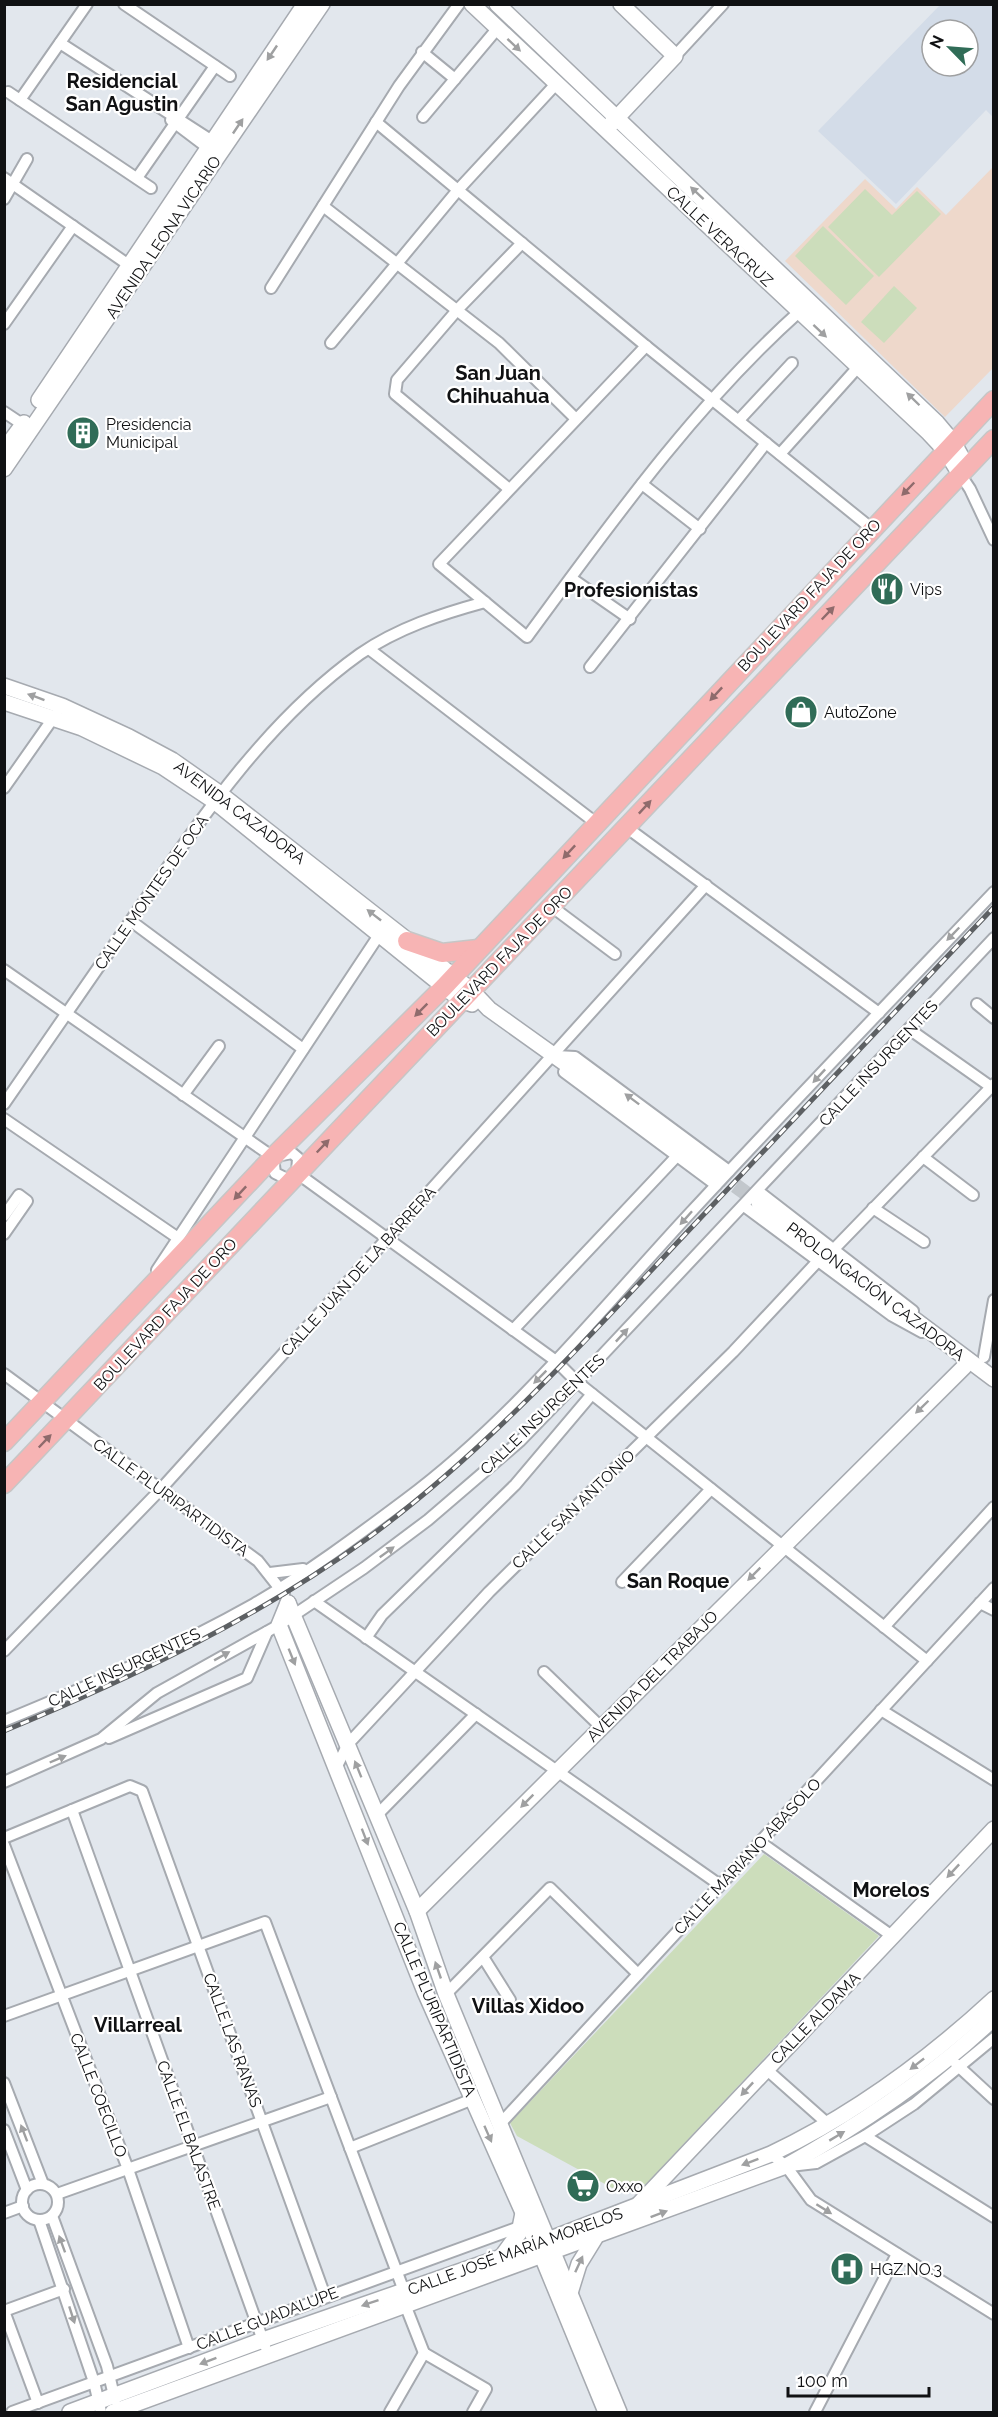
<svg xmlns="http://www.w3.org/2000/svg" width="998" height="2417" font-family="Raleway,sans-serif">
	<style>
		.built { fill: #d3dce8; fill-rule: evenodd }
		.education { fill: #eed8cb }
		.green { fill: #cdb }
		.lines { fill: none; stroke-linecap: round; stroke-linejoin: round }
		.secondary-tunnel { stroke: #c2c7cc; stroke-width: 15; stroke-dasharray: 15 8; stroke-linecap: butt }
		.street-casing { stroke: #a6aab0; stroke-width: 14 }
		.secondary-casing { stroke: #a6aab0; stroke-width: 18 }
		.primary-casing { stroke: #c6c6c6; stroke-width: 21 }
		.street { stroke: #fff; stroke-width: 10 }
		.secondary { stroke: #fff; stroke-width: 15 }
		.primary { stroke: #f7b4b4; stroke-width: 18 }
		.rail-casing { stroke: #5d6063; stroke-width: 5 }
		.rail { stroke: #fff; stroke-width: 3; stroke-dasharray: 9; stroke-linecap: butt }
		.oneway { fill: #9fa0a1 }
		.oneway2 { fill: #8f6b6c }
		.labels { text-anchor: middle; stroke-width: 4.5; stroke-linejoin: round; paint-order: stroke }
		.street-label { font-size: 16px; fill: #101113; stroke: #fff }
		.poi-label { font-size: 16px; fill: #101113; stroke: #fff; text-anchor: start }
		.quarter-label { font-size: 20px; font-weight: bold; fill: #101113; stroke: #fff }
	</style>
	<rect width="100%" height="100%" fill="#e2e7ed"/>
	<path class="built" d="M 940,5 L 993,5 L 993,117 L 986,110 L 896,204 L 818,131 ZM 932,30 L 968,30 L 968,66 L 932,66 Z"/>
	<polygon class="education" points="993,167 993,368 945,417 785,261 865,179 896,209 917,187 946,215"/>
	<g class="green">
		<polygon points="865,189 892,215 917,191 941,214 879,277 828,227"/>
		<polygon points="823,226 874,276 846,305 795,256"/>
		<polygon points="894,286 917,308 884,343 861,322"/>
		<polygon points="764,1854 879,1936 646,2184 616,2190 517,2136 510,2123"/>
	</g>
	<g class="lines">
		<polyline class="secondary-tunnel" points="717,1172 759,1203"/>
		<defs>
			<g id="street">
				<polyline points="124,4 230,76"/>
				<polyline points="60,43 212,141"/>
				<polyline points="422,52 455,79"/>
				<polyline points="675,56 723,4"/>
				<polyline points="8,92 151,188"/>
				<polyline points="20,100 87,4"/>
				<polyline points="423,117 497,29"/>
				<polyline points="171,120 208,148"/>
				<polyline points="376,122 646,346 871,528"/>
				<polyline points="4,178 133,268"/>
				<polyline points="137,178 215,66"/>
				<polyline points="4,199 27,159"/>
				<polyline points="323,206 499,343 575,418"/>
				<polyline points="271,288 399,86 459,4"/>
				<polyline points="4,324 73,226"/>
				<polyline points="331,343 458,190 556,84"/>
				<path d="M 646,346 L 439,564 L 527,637 C 611,523 694,406 800,311"/>
				<polyline points="4,412 28,428"/>
				<polyline points="739,420 792,363"/>
				<polyline points="780,454 859,366"/>
				<polyline points="960,474 970,489 994,540"/>
				<polyline points="642,484 700,529"/>
				<polyline points="509,489 395,394 397,380 458,309 522,243"/>
				<polyline points="571,578 630,619"/>
				<polyline points="369,649 596,823"/>
				<polyline points="590,667 766,443"/>
				<polyline points="4,788 56,714"/>
				<polyline points="626,827 879,1013"/>
				<polyline points="551,906 615,954"/>
				<polyline points="131,921 303,1049"/>
				<polyline points="4,970 273,1157"/>
				<polyline points="977,1004 994,1018"/>
				<polyline points="909,1029 994,1089"/>
				<polyline points="556,1056 575,1057 729,1171"/>
				<polyline points="564,1072 716,1185"/>
				<polyline points="183,1095 219,1046"/>
				<path d="M 4,1104 C 48,1040 92,977 136,913 C 200,820 266,721 360,654 C 398,628 441,614 485,602"/>
				<polyline points="4,1119 178,1238"/>
				<polyline points="277,1156 292,1153 298,1158 297,1173"/>
				<polyline points="273,1157 275,1173 287,1179 294,1175"/>
				<polyline points="923,1157 973,1195"/>
				<polyline points="297,1173 556,1361 577,1382 927,1661"/>
				<polyline points="758,1191 913,1311"/>
				<polyline points="744,1206 891,1315 922,1332"/>
				<polyline points="873,1208 924,1242"/>
				<polyline points="4,1216 19,1195 27,1201 4,1234"/>
				<polyline points="834,1249 994,1084"/>
				<polyline points="157,1270 379,935"/>
				<polyline points="513,1330 677,1156"/>
				<polyline points="984,1357 994,1300"/>
				<polyline points="4,1374 258,1561 284,1594"/>
				<polyline points="270,1573 303,1569"/>
				<polyline points="622,1582 711,1489"/>
				<polyline points="314,1601 720,1885"/>
				<polyline points="980,1603 994,1610"/>
				<polyline points="884,1627 994,1507"/>
				<polyline points="366,1638 382,1615 515,1485 592,1394"/>
				<polyline points="4,1651 161,1489 706,885"/>
				<polyline points="544,1672 601,1727"/>
				<polyline points="881,1710 994,1780"/>
				<path d="M 4,1721 C 89,1686 174,1649 254,1604 C 306,1574 357,1536 405,1500 C 514,1419 600,1310 692,1211 C 791,1104 893,998 994,892"/>
				<polyline points="109,1738 247,1678 267,1632"/>
				<polyline points="337,1766 348,1744 489,1592 733,1352 818,1261"/>
				<polyline points="4,1782 101,1739 157,1693 279,1625 364,1568 428,1520 520,1441 577,1382 994,938"/>
				<polyline points="72,1810 265,2346"/>
				<polyline points="377,1815 476,1714"/>
				<polyline points="4,1838 130,1786 142,1791 325,2296"/>
				<polyline points="760,1842 892,1936"/>
				<polyline points="4,1845 128,2169 189,2348"/>
				<polyline points="483,1957 510,2000"/>
				<polyline points="446,1994 550,1888 638,1974"/>
				<polyline points="4,2016 265,1922 404,2291"/>
				<polyline points="956,2064 994,2099"/>
				<polyline points="766,2069 828,2124"/>
				<polyline points="4,2083 43,2184"/>
				<polyline points="500,2124 994,1588"/>
				<polyline points="4,2130 27,2190"/>
				<polyline points="865,2136 994,2217"/>
				<polyline points="350,2148 473,2099"/>
				<polyline points="771,2154 786,2166 811,2200 994,2314"/>
				<polyline points="790,2166 816,2163 865,2136 914,2104 994,2038"/>
				<circle cx="40" cy="2202" r="18"/>
				<polyline points="57,2194 331,2097"/>
				<polyline points="4,2213 23,2206"/>
				<polyline points="52,2216 107,2366 115,2400"/>
				<polyline points="39,2220 94,2382 101,2412"/>
				<polyline points="406,2307 424,2353"/>
				<polyline points="4,2311 38,2403"/>
				<polyline points="4,2311 64,2289"/>
				<polyline points="424,2353 486,2389 473,2412"/>
				<polyline points="12,2412 522,2226"/>
				<polyline points="390,2412 424,2353"/>
				<polyline points="815,2412 897,2254"/>
			</g>
			<g id="secondary">
				<polyline points="472,4 929,433 945,450 960,474"/>
				<polyline points="497,4 937,423 953,442 967,467"/>
				<polyline points="611,124 675,56 621,4"/>
				<polyline points="39,400 305,4"/>
				<polyline points="4,450 24,423"/>
				<polyline points="4,469 322,4"/>
				<polyline points="4,686 62,706 129,737 172,760 219,793 471,990 489,1009 717,1172"/>
				<polyline points="4,702 82,728 163,767 214,801 433,978 461,1000 472,1004"/>
				<polyline points="759,1203 994,1379"/>
				<polyline points="288,1603 279,1625 425,1992 537,2244 606,2412"/>
				<polyline points="288,1603 417,1911 446,1994 619,2412"/>
				<polyline points="417,1911 964,1367 968,1360"/>
				<polyline points="639,2204 994,1829"/>
				<polyline points="503,2255 519,2233 523,2213"/>
				<polyline points="570,2293 579,2264 595,2238"/>
				<path d="M 70,2412 L 263,2340 L 527,2248 L 771,2154 C 853,2115 927,2061 994,1999"/>
				<path d="M 113,2412 L 786,2166 C 860,2125 932,2077 994,2018"/>
			</g>
			<g id="primary">
				<polyline points="407,941 442,953 478,949"/>
				<polyline points="4,1442 273,1157 444,987 994,400"/>
				<polyline points="4,1484 994,439"/>
			</g>
		</defs>
		<use href="#street" class="street-casing"/>
		<use href="#secondary" class="secondary-casing"/>
		<use href="#primary" class="primary-casing"/>
		<use href="#street" class="street"/>
		<use href="#secondary" class="secondary"/>
		<use href="#primary" class="primary"/>
		<defs>
			<path id="rail" d="M 4,1731 C 131,1678 257,1619 368,1538 C 482,1454 578,1349 675,1245 C 781,1133 887,1020 994,907"/>
		</defs>
		<use href="#rail" class="rail-casing"/>
		<use href="#rail" class="rail"/>
	</g>
	<defs><path id="oneway-solid" d="M-6-.8H1V-3.2L6.5 0L1 3.2V.8H-6Z" transform="scale(1.5)"/></defs>
	<g class="oneway">
		<use href="#oneway-solid" transform="translate(514 45) rotate(43)"/>
		<use href="#oneway-solid" transform="translate(272 53) rotate(124)"/>
		<use href="#oneway-solid" transform="translate(238 126) rotate(-56)"/>
		<use href="#oneway-solid" transform="translate(697 193) rotate(-137)"/>
		<use href="#oneway-solid" transform="translate(820 331) rotate(43)"/>
		<use href="#oneway-solid" transform="translate(913 399) rotate(-136)"/>
		<use href="#oneway-solid" transform="translate(36 697) rotate(-160)"/>
		<use href="#oneway-solid" transform="translate(374 915) rotate(-142)"/>
		<use href="#oneway-solid" transform="translate(953 934) rotate(134)"/>
		<use href="#oneway-solid" transform="translate(819 1076) rotate(133)"/>
		<use href="#oneway-solid" transform="translate(632 1099) rotate(-143)"/>
		<use href="#oneway-solid" transform="translate(686 1218) rotate(132)"/>
		<use href="#oneway-solid" transform="translate(622 1335) rotate(-47)"/>
		<use href="#oneway-solid" transform="translate(540 1377) rotate(135)"/>
		<use href="#oneway-solid" transform="translate(922 1407) rotate(136)"/>
		<use href="#oneway-solid" transform="translate(387 1552) rotate(-36)"/>
		<use href="#oneway-solid" transform="translate(754 1574) rotate(135)"/>
		<use href="#oneway-solid" transform="translate(222 1656) rotate(-29)"/>
		<use href="#oneway-solid" transform="translate(292 1657) rotate(68)"/>
		<use href="#oneway-solid" transform="translate(58 1759) rotate(-23)"/>
		<use href="#oneway-solid" transform="translate(358 1769) rotate(-112)"/>
		<use href="#oneway-solid" transform="translate(527 1801) rotate(135)"/>
		<use href="#oneway-solid" transform="translate(365 1837) rotate(69)"/>
		<use href="#oneway-solid" transform="translate(953 1871) rotate(133)"/>
		<use href="#oneway-solid" transform="translate(438 1970) rotate(-109)"/>
		<use href="#oneway-solid" transform="translate(917 2064) rotate(142)"/>
		<use href="#oneway-solid" transform="translate(747 2089) rotate(133)"/>
		<use href="#oneway-solid" transform="translate(24 2133) rotate(-111)"/>
		<use href="#oneway-solid" transform="translate(488 2134) rotate(66)"/>
		<use href="#oneway-solid" transform="translate(837 2136) rotate(-31)"/>
		<use href="#oneway-solid" transform="translate(750 2162) rotate(159)"/>
		<use href="#oneway-solid" transform="translate(824 2209) rotate(32)"/>
		<use href="#oneway-solid" transform="translate(659 2214) rotate(-21)"/>
		<use href="#oneway-solid" transform="translate(62 2244) rotate(-110)"/>
		<use href="#oneway-solid" transform="translate(579 2264) rotate(-65)"/>
		<use href="#oneway-solid" transform="translate(370 2303) rotate(161)"/>
		<use href="#oneway-solid" transform="translate(72 2315) rotate(72)"/>
		<use href="#oneway-solid" transform="translate(208 2361) rotate(159)"/>
	</g>
	<g class="oneway2">
		<use href="#oneway-solid" transform="translate(908 489) rotate(134)"/>
		<use href="#oneway-solid" transform="translate(828 613) rotate(-46)"/>
		<use href="#oneway-solid" transform="translate(716 694) rotate(133)"/>
		<use href="#oneway-solid" transform="translate(645 807) rotate(-47)"/>
		<use href="#oneway-solid" transform="translate(569 852) rotate(133)"/>
		<use href="#oneway-solid" transform="translate(421 1010) rotate(135)"/>
		<use href="#oneway-solid" transform="translate(323 1146) rotate(-46)"/>
		<use href="#oneway-solid" transform="translate(240 1193) rotate(133)"/>
		<use href="#oneway-solid" transform="translate(45 1441) rotate(-46)"/>
	</g>
	<defs>
		<symbol id="building-disc" viewBox="-11 -11 22 22"><circle r="9.5" fill="#306c57" stroke="#fff"/><path d="M-4-6H4V6H1V3H-1V6H-4ZM-2.5-4.3h1.7v1.8h-1.7ZM.8-4.3h1.7v1.8H.8ZM-2.5-1h1.7V.8h-1.7ZM.8-1h1.7V.8H.8Z" fill="#fff"/></symbol>
		<symbol id="restaurant-disc" viewBox="-11 -11 22 22"><circle r="9.5" fill="#306c57" stroke="#fff"/><path d="M-5-6h1v4h1v-4h1v4h1v-4h1v5L-1.5 .5V6h-2V.5L-5-1ZM5-6V6H3V1.5H1.5Q1.5-4 5-6Z" fill="#fff"/></symbol>
		<symbol id="shop-disc" viewBox="-11 -11 22 22"><circle r="9.5" fill="#306c57" stroke="#fff"/><path d="M-5-2.5h2.3a2.7 3.5 0 0 1 5.4 0H5L5.5 6h-11ZM-1.5-2.5h3a1.5 2.3 0 0 0-3 0Z" fill="#fff"/></symbol>
		<symbol id="supermarket-disc" viewBox="-11 -11 22 22"><circle r="9.5" fill="#306c57" stroke="#fff"/><path d="M-6-5.5h2.5l.6 2H6L4.5 2H-2.5L-4.4-4H-6ZM-1.5 3.2a1.3 1.3 0 1 0 .1 0ZM3 3.2a1.3 1.3 0 1 0 .1 0Z" fill="#fff"/></symbol>
		<symbol id="hospital-disc" viewBox="-11 -11 22 22"><circle r="9.5" fill="#306c57" stroke="#fff"/><path d="M-5-5h3v3.5h4V-5h3V5h-3V1.5h-4V5h-3Z" fill="#fff"/></symbol>
	</defs>
	<g fill-rule="evenodd">
		<use href="#building-disc" x="64" y="414" width="38" height="38"/>
		<use href="#restaurant-disc" x="868" y="570" width="38" height="38"/>
		<use href="#shop-disc" x="782" y="693" width="38" height="38"/>
		<use href="#supermarket-disc" x="564" y="2167" width="38" height="38"/>
		<use href="#hospital-disc" x="828" y="2250" width="38" height="38"/>
	</g>
	<g class="labels">
		<g class="street-label">
			<text transform="translate(720 236) rotate(43)" y="6">CALLE VERACRUZ</text>
			<text transform="translate(163 237) rotate(-56)" y="6">AVENIDA LEONA VICARIO</text>
			<text transform="translate(809 595) rotate(-47)" y="6">BOULEVARD FAJA DE ORO</text>
			<text transform="translate(240 812) rotate(37)" y="6">AVENIDA CAZADORA</text>
			<text transform="translate(151 892) rotate(-55)" y="6">CALLE MONTES DE OCA</text>
			<text transform="translate(499 961) rotate(-46)" y="6">BOULEVARD FAJA DE ORO</text>
			<text transform="translate(878 1063) rotate(-47)" y="6">CALLE INSURGENTES</text>
			<text transform="translate(358 1271) rotate(-48)" y="6">CALLE JUAN DE LA BARRERA</text>
			<text transform="translate(876 1291) rotate(37)" y="6">PROLONGACIÓN CAZADORA</text>
			<text transform="translate(165 1314) rotate(-47)" y="6">BOULEVARD FAJA DE ORO</text>
			<text transform="translate(542 1414) rotate(-44)" y="6">CALLE INSURGENTES</text>
			<text transform="translate(171 1497) rotate(36)" y="6">CALLE PLURIPARTIDISTA</text>
			<text transform="translate(573 1509) rotate(-44)" y="6">CALLE SAN ANTONIO</text>
			<text transform="translate(124 1667) rotate(-25)" y="6">CALLE INSURGENTES</text>
			<text transform="translate(652 1676) rotate(-45)" y="6">AVENIDA DEL TRABAJO</text>
			<text transform="translate(747 1856) rotate(-47)" y="6">CALLE MARIANO ABASOLO</text>
			<text transform="translate(435 2009) rotate(67)" y="6">CALLE PLURIPARTIDISTA</text>
			<text transform="translate(815 2018) rotate(-46)" y="6">CALLE ALDAMA</text>
			<text transform="translate(233 2040) rotate(70)" y="6">CALLE LAS RANAS</text>
			<text transform="translate(99 2095) rotate(69)" y="6">CALLE COECILLO</text>
			<text transform="translate(189 2135) rotate(70)" y="6">CALLE EL BALASTRE</text>
			<text transform="translate(515 2251) rotate(-20)" y="6">CALLE JOSÉ MARÍA MORELOS</text>
			<text transform="translate(267 2318) rotate(-21)" y="6">CALLE GUADALUPE</text>
		</g>
		<g class="poi-label">
			<text x="106" y="430">Presidencia<tspan x="106" dy="18">Municipal</tspan></text>
			<text x="910" y="595">Vips</text>
			<text x="824" y="718">AutoZone</text>
			<text x="606" y="2192">Oxxo</text>
			<text x="870" y="2275">HGZ.NO.3</text>
		</g>
		<g class="quarter-label">
			<text x="122" y="88">Residencial<tspan x="122" dy="23">San Agustin</tspan></text>
			<text x="498" y="380">San Juan<tspan x="498" dy="23">Chihuahua</tspan></text>
			<text x="631" y="597">Profesionistas</text>
			<text x="678" y="1588">San Roque</text>
			<text x="891" y="1897">Morelos</text>
			<text x="528" y="2013">Villas Xidoo</text>
			<text x="138" y="2032">Villarreal</text>
		</g>
	</g>
	<rect width="998" height="2417" fill="none" stroke="#101113" stroke-width="12"/>
	<g transform="translate(950 48) rotate(295)"><circle r="28" fill="#ffffff" stroke="#9fa0a1" stroke-width="1.5"/>
	<path d="M0-4.5L10 22L0 15L-10 22Z" fill="#306c57"/>
	<text y="-9" font-size="16" font-weight="bold" text-anchor="middle" fill="#101113">N</text>
	</g>
	<path d="M788 2387v9h141v-9" fill="none" stroke="#101113" stroke-width="3"/>
	<text x="797" y="2387" font-size="18" fill="#101113" stroke="#ffffff" stroke-width="4.5" paint-order="stroke">100 m</text>
</svg>
